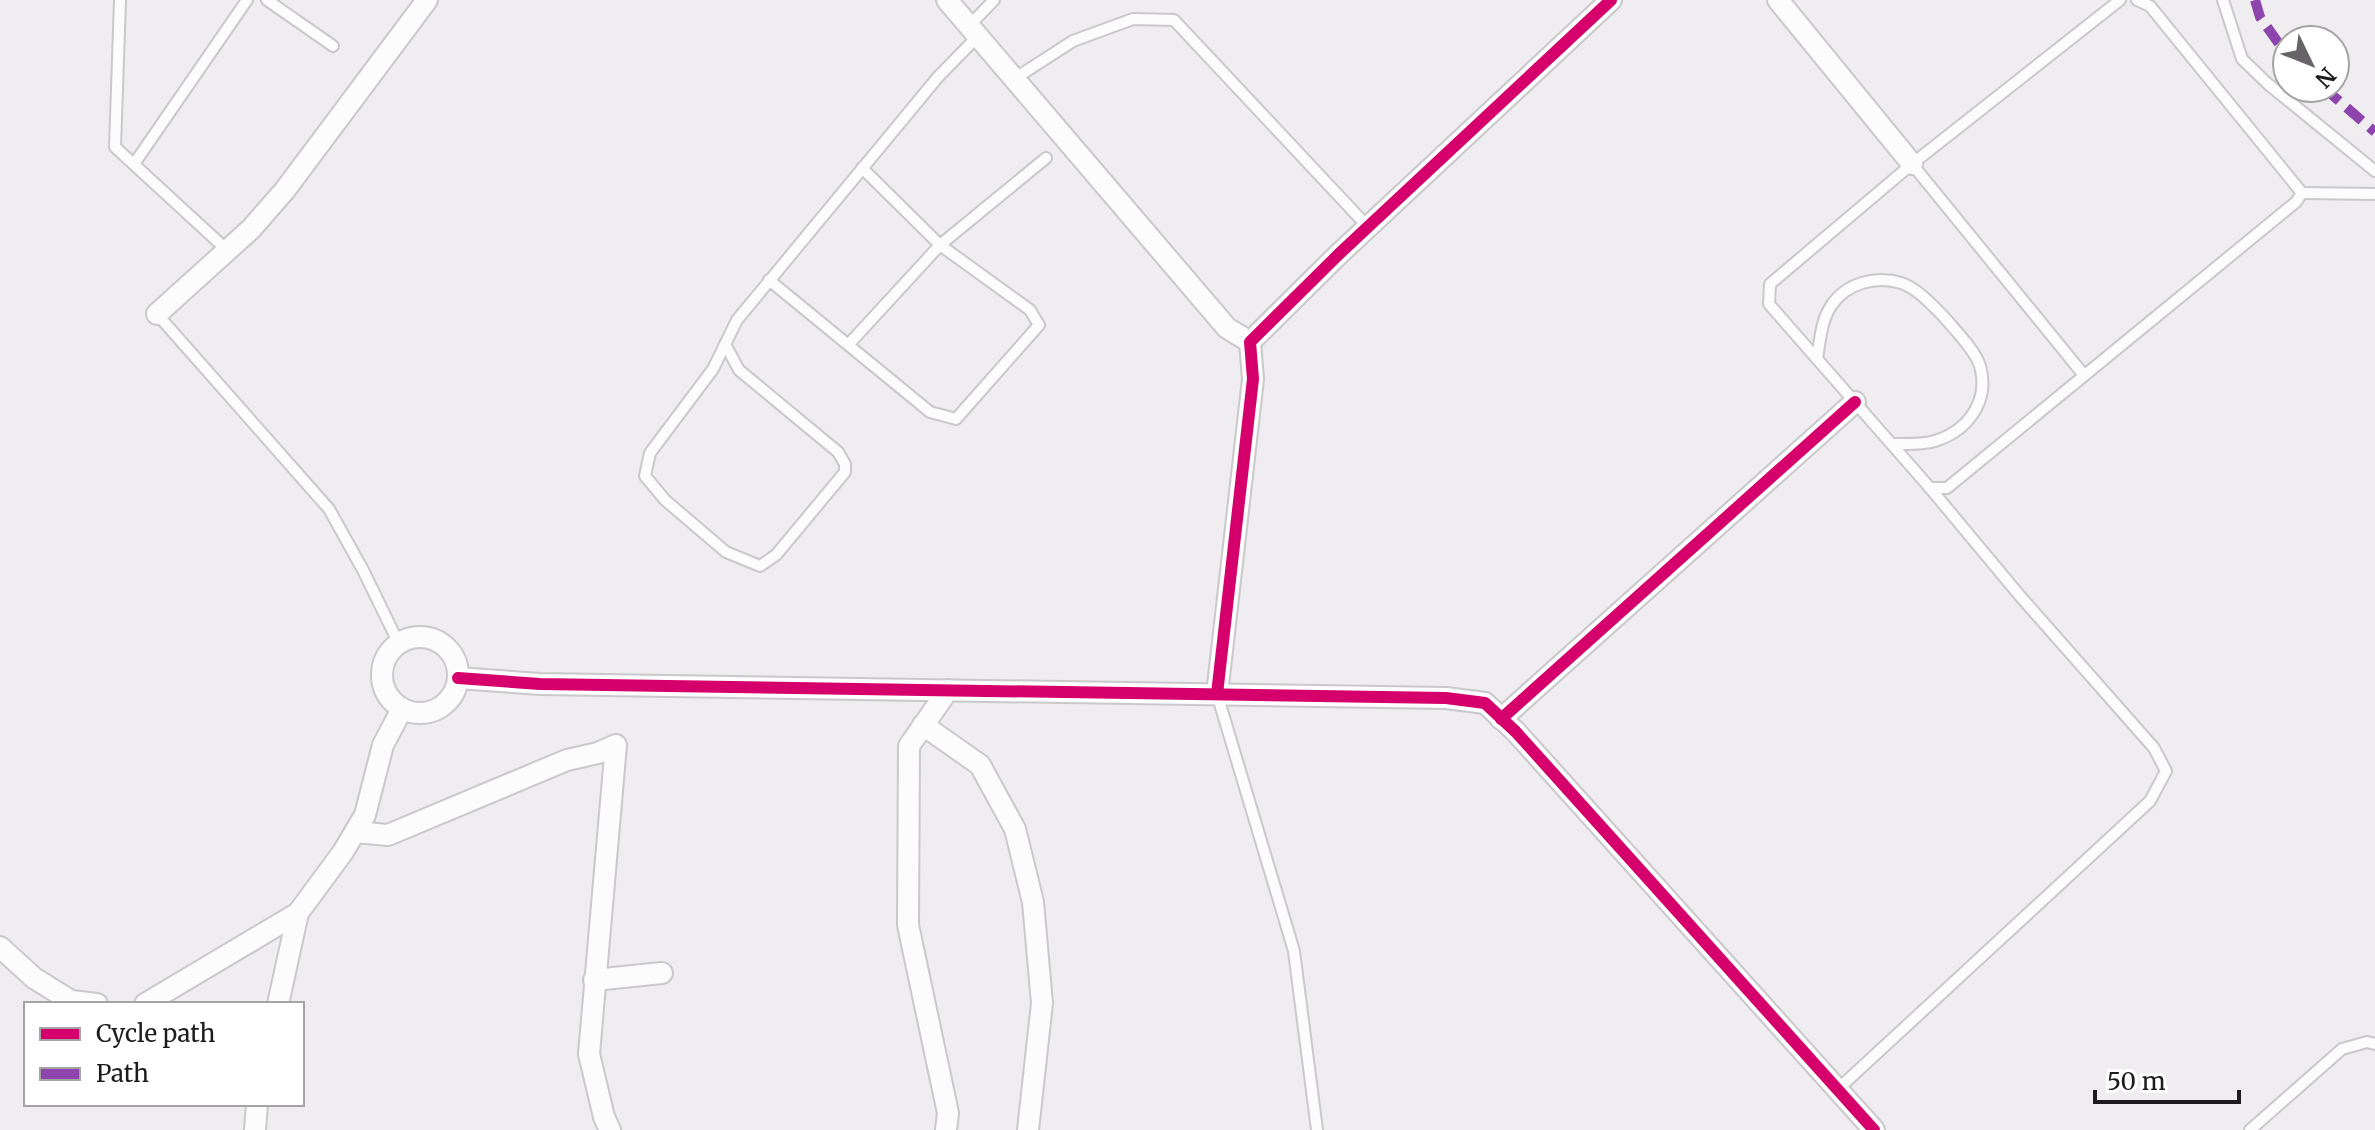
<svg xmlns="http://www.w3.org/2000/svg" width="2375" height="1130" font-family="Merriweather,serif">
	<style>
		.lines { fill: none; stroke-linecap: round; stroke-linejoin: round }
		.lane-casing { stroke: #c9c8ca; stroke-width: 14 }
		.street-casing { stroke: #c9c8ca; stroke-width: 24 }
		.lane { stroke: #fdfcfd; stroke-width: 10 }
		.street { stroke: #fdfcfd; stroke-width: 20 }
		.quiet { stroke: #8e44ad; stroke-width: 10; stroke-dasharray: 20 10; stroke-linecap: butt }
		.cycleway-casing { stroke: #fff; stroke-width: 17 }
		.cycleway { stroke: #d6006c; stroke-width: 12 }
	</style>
	<rect width="100%" height="100%" fill="#efedf0"/>
	<g class="lines">
		<defs>
			<g id="lane">
				<polyline points="120,0 115,147 228,251"/>
				<polyline points="267,0 333,46"/>
				<polyline points="2120,0 1912,164 1770,284 1769,304 1930,488 1947,488 2296,202 2302,193 2150,6 2137,0"/>
				<polyline points="2223,0 2242,59 2268,84 2375,171"/>
				<polyline points="969,26 994,0"/>
				<polyline points="1014,79 1073,41 1133,19 1174,20 1368,227"/>
				<polyline points="134,164 247,0"/>
				<polyline points="1912,164 2083,374"/>
				<polyline points="2302,193 2375,194"/>
				<polyline points="769,280 930,412 956,419 1039,325 1030,310 940,245 862,168"/>
				<polyline points="157,314 329,509 363,570 399,644"/>
				<polyline points="725,344 739,370 838,452 845,464 845,472 776,555 760,566 726,552 665,500 645,476 650,453 713,369 737,320 938,77 978,36"/>
				<polyline points="849,344 940,245 1046,158"/>
				<path d="M 1817,359 C 1820,341 1821,321 1831,306 C 1846,283 1876,275 1901,283 C 1917,288 1932,305 1944,317 C 1954,329 1976,351 1980,366 C 1990,402 1967,431 1935,441 C 1922,445 1905,444 1892,444"/>
				<polyline points="1217,694 1294,951 1317,1130"/>
				<polyline points="1837,1090 2150,801 2166,771 2154,748 2020,596 1930,488"/>
				<polyline points="2250,1130 2342,1049 2367,1042 2375,1044"/>
			</g>
			<g id="street">
				<polyline points="947,0 1227,328 1250,342"/>
				<polyline points="1778,0 1912,164"/>
				<polyline points="157,314 251,229 285,190 427,0"/>
				<circle cx="420" cy="675" r="38"/>
				<polyline points="458,678 540,684 1446,698 1485,703 1516,732 1874,1130"/>
				<polyline points="1217,694 1253,379 1250,342 1339,254 1611,0"/>
				<polyline points="1501,719 1855,402"/>
				<polyline points="923,725 980,765 1015,829 1033,902 1042,1003 1028,1130"/>
				<polyline points="355,832 388,835 567,760 598,753 616,745 589,1054 604,1117 610,1130"/>
				<polyline points="0,947 34,978 71,1001 97,1004"/>
				<polyline points="594,980 662,973"/>
				<polyline points="145,1004 298,913 343,852 365,815 383,745 402,709"/>
				<polyline points="278,1004 298,913"/>
				<polyline points="255,1130 257,1104"/>
				<polyline points="946,1130 948,1113 908,925 909,746 948,690"/>
			</g>
		</defs>
		<use href="#lane" class="lane-casing"/>
		<use href="#street" class="street-casing"/>
		<use href="#lane" class="lane"/>
		<use href="#street" class="street"/>
		<g class="quiet">
			<polyline points="2255,0 2260,17 2287,55"/>
			<polyline points="2324,88 2375,132"/>
		</g>
		<defs>
			<g id="cycleway">
				<polyline points="458,678 540,684 1446,698 1485,703 1516,732 1874,1130"/>
				<polyline points="1217,694 1253,379 1250,342 1339,254 1611,0"/>
				<polyline points="1501,719 1855,402"/>
			</g>
		</defs>
		<use href="#cycleway" class="cycleway-casing"/>
		<use href="#cycleway" class="cycleway"/>
	</g>
	<rect x="24" y="1002" width="280" height="104" fill="#ffffff" stroke="#a5a4a5" stroke-width="2"/>
	<rect x="40" y="1028" width="40" height="12" fill="#d6006c" stroke="#a5a4a5" stroke-width="2"/>
	<text x="96" y="1042" font-size="24" fill="#1d1b1d">Cycle path</text>
	<rect x="40" y="1068" width="40" height="12" fill="#8e44ad" stroke="#a5a4a5" stroke-width="2"/>
	<text x="96" y="1082" font-size="24" fill="#1d1b1d">Path</text>
	<g transform="translate(2311 64) rotate(133)"><circle r="38" fill="#ffffff" stroke="#a5a4a5" stroke-width="2"/>
	<path d="M0-6L14 30L0 20L-14 30Z" fill="#666467"/>
	<text y="-12" font-size="22" font-weight="bold" text-anchor="middle" fill="#1d1b1d">N</text>
	</g>
	<path d="M2095 1090v12h144v-12" fill="none" stroke="#1d1b1d" stroke-width="4"/>
	<text x="2107" y="1090" font-size="24" fill="#1d1b1d" stroke="#ffffff" stroke-width="6" paint-order="stroke">50 m</text>
</svg>
